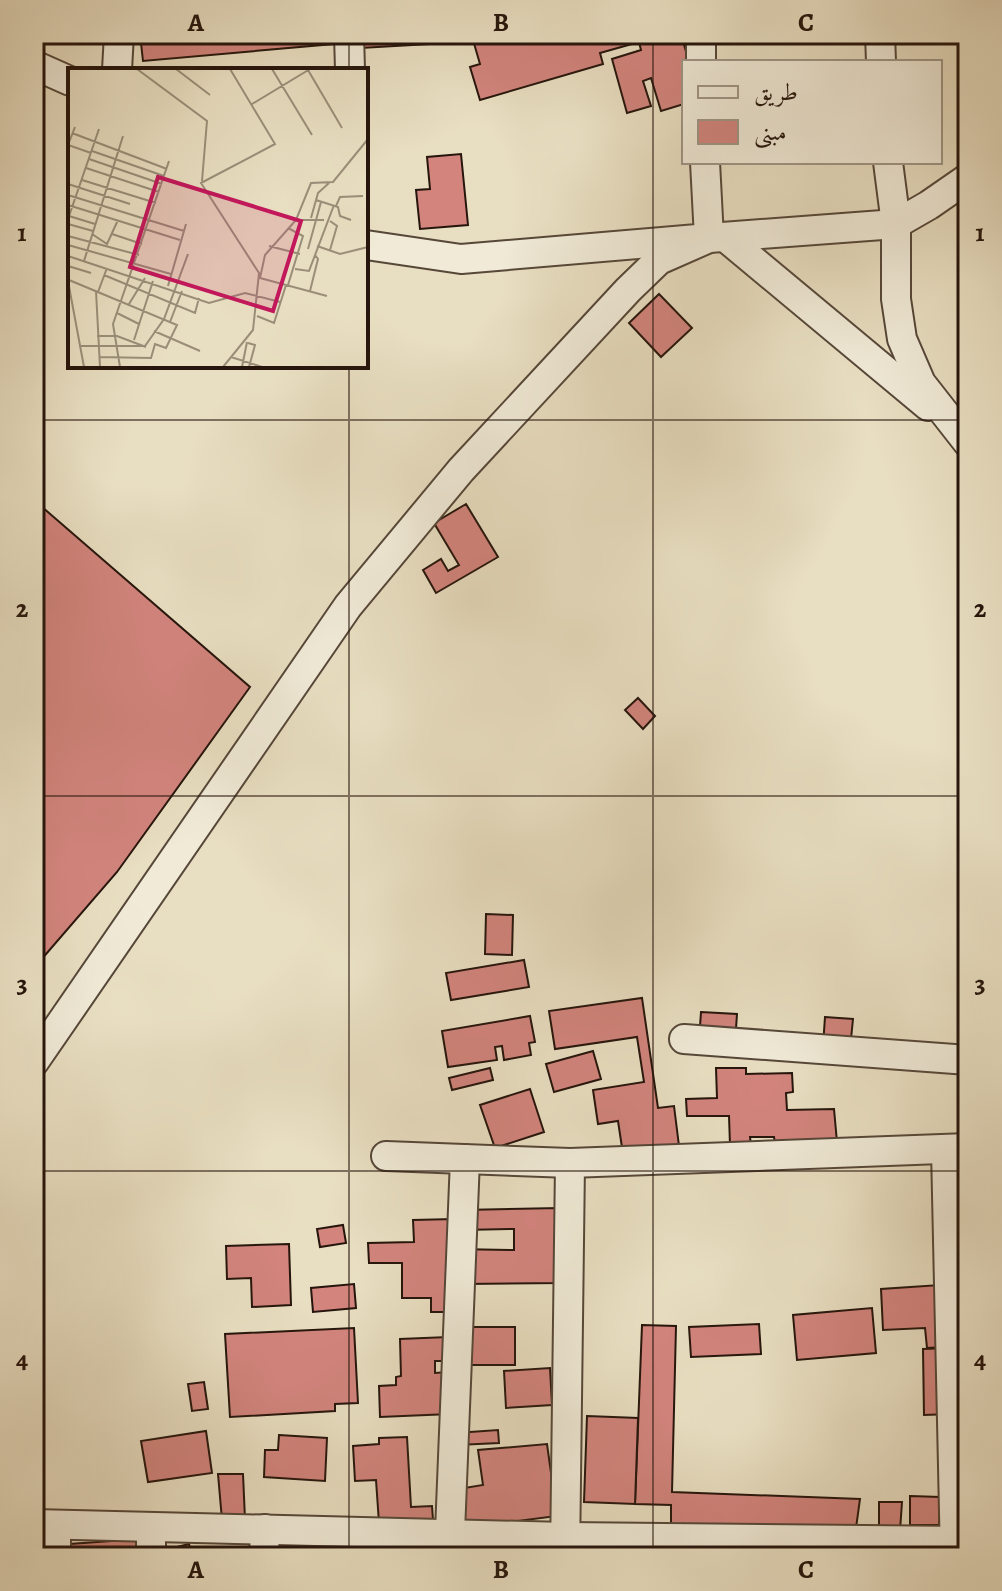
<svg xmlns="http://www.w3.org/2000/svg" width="1002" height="1591" font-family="Alegreya,Amiri,serif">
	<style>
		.building { fill: #d2847d; stroke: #26150c; stroke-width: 2 }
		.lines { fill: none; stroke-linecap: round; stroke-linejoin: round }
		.minor-casing { stroke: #564739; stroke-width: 32 }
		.minor { stroke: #f0ead7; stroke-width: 28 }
		.grid { fill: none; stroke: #26150c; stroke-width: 2; stroke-opacity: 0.55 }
		.inset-road { fill: none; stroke: #9a8e79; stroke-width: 2 }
		.view { fill: #c2185b; fill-opacity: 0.15; stroke: #c2185b; stroke-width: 4 }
		.inset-edge { fill: none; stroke: #26150c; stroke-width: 4 }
		.neatline { fill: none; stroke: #26150c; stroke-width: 3 }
		.grid-label { font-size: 26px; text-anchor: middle; font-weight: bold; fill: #26150c }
	</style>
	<rect width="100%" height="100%" fill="#e8dec1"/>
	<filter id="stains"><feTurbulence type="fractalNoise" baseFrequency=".0025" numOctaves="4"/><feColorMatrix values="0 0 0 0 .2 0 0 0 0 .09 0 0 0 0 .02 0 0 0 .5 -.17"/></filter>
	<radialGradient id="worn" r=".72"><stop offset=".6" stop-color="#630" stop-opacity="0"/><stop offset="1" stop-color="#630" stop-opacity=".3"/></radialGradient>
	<g class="building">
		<polygon points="140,34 344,34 345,43 143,61"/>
		<polygon points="361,34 429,34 429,44 361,48"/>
		<polygon points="494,34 681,34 689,62 684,62 684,104 661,111 651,78 643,81 651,106 627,113 612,59 641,50 639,42 600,53 603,64 480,100 470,67 480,64 473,40"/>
		<polygon points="461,154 468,225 420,229 416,190 430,189 427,157"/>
		<polygon points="659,294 692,328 661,357 629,323"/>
		<polygon points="34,500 250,687 117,872 34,968"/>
		<polygon points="466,504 498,557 436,593 423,570 441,559 448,571 459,565 434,523"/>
		<polygon points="638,698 655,716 643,729 625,710"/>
		<polygon points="486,914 513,915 512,955 485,954"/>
		<polygon points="524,960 529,987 451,1000 446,973"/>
		<polygon points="642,998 658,1108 674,1106 679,1146 623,1154 618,1121 598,1124 593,1090 644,1082 637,1037 555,1049 549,1011"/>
		<polygon points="701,1012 737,1014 735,1043 699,1041"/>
		<polygon points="530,1016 535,1042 529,1043 531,1055 504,1060 502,1046 495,1047 497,1060 448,1067 442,1031"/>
		<polygon points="825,1017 853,1019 850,1049 823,1046"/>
		<polygon points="593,1051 601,1079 554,1092 546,1064"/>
		<polygon points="490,1068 493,1080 452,1090 449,1078"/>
		<polygon points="716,1068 746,1068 746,1074 792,1073 793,1092 786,1093 787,1110 834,1109 837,1142 775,1143 774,1137 750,1137 751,1145 730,1145 729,1116 687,1116 686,1099 717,1098"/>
		<polygon points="530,1089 544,1132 495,1148 480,1105"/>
		<polygon points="560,1208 562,1283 464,1284 455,1312 431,1312 431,1298 402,1298 402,1263 369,1263 368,1243 414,1242 413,1220 454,1219 455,1249 514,1250 514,1229 462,1230 462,1210"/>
		<polygon points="343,1225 346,1243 320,1247 317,1229"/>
		<polygon points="289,1244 291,1305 252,1307 251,1278 227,1279 226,1246"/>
		<polygon points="34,1249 44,1250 41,1267 34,1266"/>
		<polygon points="354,1284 356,1308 313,1312 311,1288"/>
		<polygon points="940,1285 944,1347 927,1348 925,1328 883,1330 881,1289"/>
		<polygon points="872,1308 876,1353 797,1360 793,1315"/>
		<polygon points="759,1324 761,1354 691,1357 689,1327"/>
		<polygon points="642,1325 676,1326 672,1492 860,1499 856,1528 671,1524 671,1505 635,1504"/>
		<rect x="467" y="1327" width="48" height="38"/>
		<polygon points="354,1328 358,1403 335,1404 335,1411 230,1417 225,1334"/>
		<polygon points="448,1337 449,1361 435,1361 435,1373 448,1372 450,1414 380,1417 379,1386 396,1385 396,1377 401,1376 400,1339"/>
		<polygon points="951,1348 952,1414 924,1415 923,1349"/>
		<polygon points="550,1368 552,1405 506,1408 504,1371"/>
		<polygon points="204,1382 208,1409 192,1411 188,1384"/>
		<polygon points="587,1416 638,1418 635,1504 584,1502"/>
		<polygon points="498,1430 499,1443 457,1445 456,1433"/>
		<polygon points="206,1431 212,1473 148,1482 141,1441"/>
		<polygon points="279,1435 327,1438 325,1481 264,1477 265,1450 278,1450"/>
		<polygon points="407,1437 411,1507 432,1506 433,1520 379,1523 376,1480 355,1481 353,1446 379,1444 379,1438"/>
		<polygon points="547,1444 557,1516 463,1528 458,1489 483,1485 478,1450"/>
		<polygon points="218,1474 243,1474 245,1519 222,1520"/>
		<polygon points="910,1496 940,1497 939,1525 910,1525"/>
		<polygon points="879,1502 902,1502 900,1531 879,1531"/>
		<polygon points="140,1539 141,1557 56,1557 55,1545"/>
		<polygon points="189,1544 193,1557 171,1557 169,1549"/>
		<polygon points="255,1547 255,1557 204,1557 203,1548"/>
		<polygon points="545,1548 546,1557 463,1557"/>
		<polygon points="278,1551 303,1553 303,1557 278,1557"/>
		<rect x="648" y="1553" width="95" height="4"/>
		<polygon points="854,1554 854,1557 798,1557 798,1556"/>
	</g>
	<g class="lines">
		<defs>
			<g id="minor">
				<polyline points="349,34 350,70"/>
				<polyline points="701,34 701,62"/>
				<polyline points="880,34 881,62"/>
				<polyline points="34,65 70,81"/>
				<polyline points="117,70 119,34"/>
				<polyline points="888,162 896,224 896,299 902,339 921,383 968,443"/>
				<polyline points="725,237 928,406"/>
				<polyline points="366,245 461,259 709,238 705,162"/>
				<polyline points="684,1039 968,1060"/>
				<polyline points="34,1062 348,606 461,470 628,290 659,260 709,238 896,224 929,205 968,178"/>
				<polyline points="946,1149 955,1557"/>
				<polyline points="386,1156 570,1163 968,1148"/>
				<polyline points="34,1524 566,1537 968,1541"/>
				<polyline points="56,1557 56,1525"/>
				<polyline points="151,1557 151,1527"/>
				<polyline points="264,1557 265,1529"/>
				<polyline points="449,1557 465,1159"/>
				<polyline points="565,1557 570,1163"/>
			</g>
		</defs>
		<use href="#minor" class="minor-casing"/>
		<use href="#minor" class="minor"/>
	</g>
	<path class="grid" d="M 349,34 L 349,70M 653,34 L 653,1557M 349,366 L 349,1557M 34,420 L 968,420M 34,796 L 968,796M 34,1171 L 968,1171"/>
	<g transform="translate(68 68)">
		<rect width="300" height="300" fill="#e8dec1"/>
		<path class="inset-road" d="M 69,1 L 139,53 L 134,113M 108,1 L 142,27M 204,1 L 244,67M 240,2 L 274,60M 184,36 L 242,1M 7,59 L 0,77 L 23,85M 4,65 L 99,101M 24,83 L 96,108M 21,91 L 94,116M 18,100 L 91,124M 14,112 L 88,135M 0,116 L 62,136M 0,127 L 116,163M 248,132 L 270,139 L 272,148 L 283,152M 0,137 L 112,172M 268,138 L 272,129 L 295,128M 1,148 L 27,156M 243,150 L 250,125 L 261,115M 0,151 L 31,61M 228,152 L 256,152M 262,153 L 269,158 L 262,182M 0,156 L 25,163M 220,160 L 235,168 L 220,217M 24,166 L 39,176 L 50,152M 44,166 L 74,176M 0,168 L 71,187M 0,177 L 103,206M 201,178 L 232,186M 249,178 L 272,186 L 300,179M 240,181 L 253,134M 0,188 L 141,235 L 177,225 L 212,234M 16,193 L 55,68M 0,198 L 23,205M 227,201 L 241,203 L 266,137M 36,207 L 127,245 L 131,230M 1,212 L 109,257 L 98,280 L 87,276 L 83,290 L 31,289M 0,213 L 16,299M 100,218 L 118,156M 28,223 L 32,299M 242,223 L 250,191 L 247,187M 30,224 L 39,200M 259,228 L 192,210 L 197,187 L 228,152 L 243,115 L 265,114 L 300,71M 61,236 L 77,210M 49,245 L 71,256M 189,248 L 206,255 L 218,217M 102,254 L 114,223M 86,263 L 132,283M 29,268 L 49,268 L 78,279M 66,272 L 85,213M 180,275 L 187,277 L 181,299M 11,278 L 77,278 L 96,251 L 120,186M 163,289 L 194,299M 52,299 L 45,256 L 101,93M 155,299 L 185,262 L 191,205 L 133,115 L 207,76 L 162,1M 174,299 L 179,274"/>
		<path class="view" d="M 90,109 L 233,153 L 205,243 L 62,199 Z"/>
		<rect width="300" height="300" class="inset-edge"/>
	</g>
	<rect width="1002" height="1591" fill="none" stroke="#e8dec1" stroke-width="88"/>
	<rect x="682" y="60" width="260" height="104" fill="#f0ead7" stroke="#9f9586" stroke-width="2"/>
	<rect x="698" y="86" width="40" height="12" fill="#f0ead7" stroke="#9f9586" stroke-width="2"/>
	<text x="754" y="100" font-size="24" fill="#26150c">طريق</text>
	<rect x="698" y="120" width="40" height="24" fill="#d2847d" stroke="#9f9586" stroke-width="2"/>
	<text x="754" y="140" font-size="24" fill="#26150c">مبنى</text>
	<rect x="44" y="44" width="914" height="1503" class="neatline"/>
	<g class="grid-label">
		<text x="196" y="31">A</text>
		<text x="501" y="31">B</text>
		<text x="806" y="31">C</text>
		<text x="22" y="241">1</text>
		<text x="980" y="241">1</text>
		<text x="22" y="617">2</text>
		<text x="980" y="617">2</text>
		<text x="22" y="992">3</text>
		<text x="980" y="992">3</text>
		<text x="22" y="1368">4</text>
		<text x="980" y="1368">4</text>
		<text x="196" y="1578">A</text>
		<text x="501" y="1578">B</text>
		<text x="806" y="1578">C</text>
	</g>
	<rect width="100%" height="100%" filter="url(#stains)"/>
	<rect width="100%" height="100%" fill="url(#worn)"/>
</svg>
